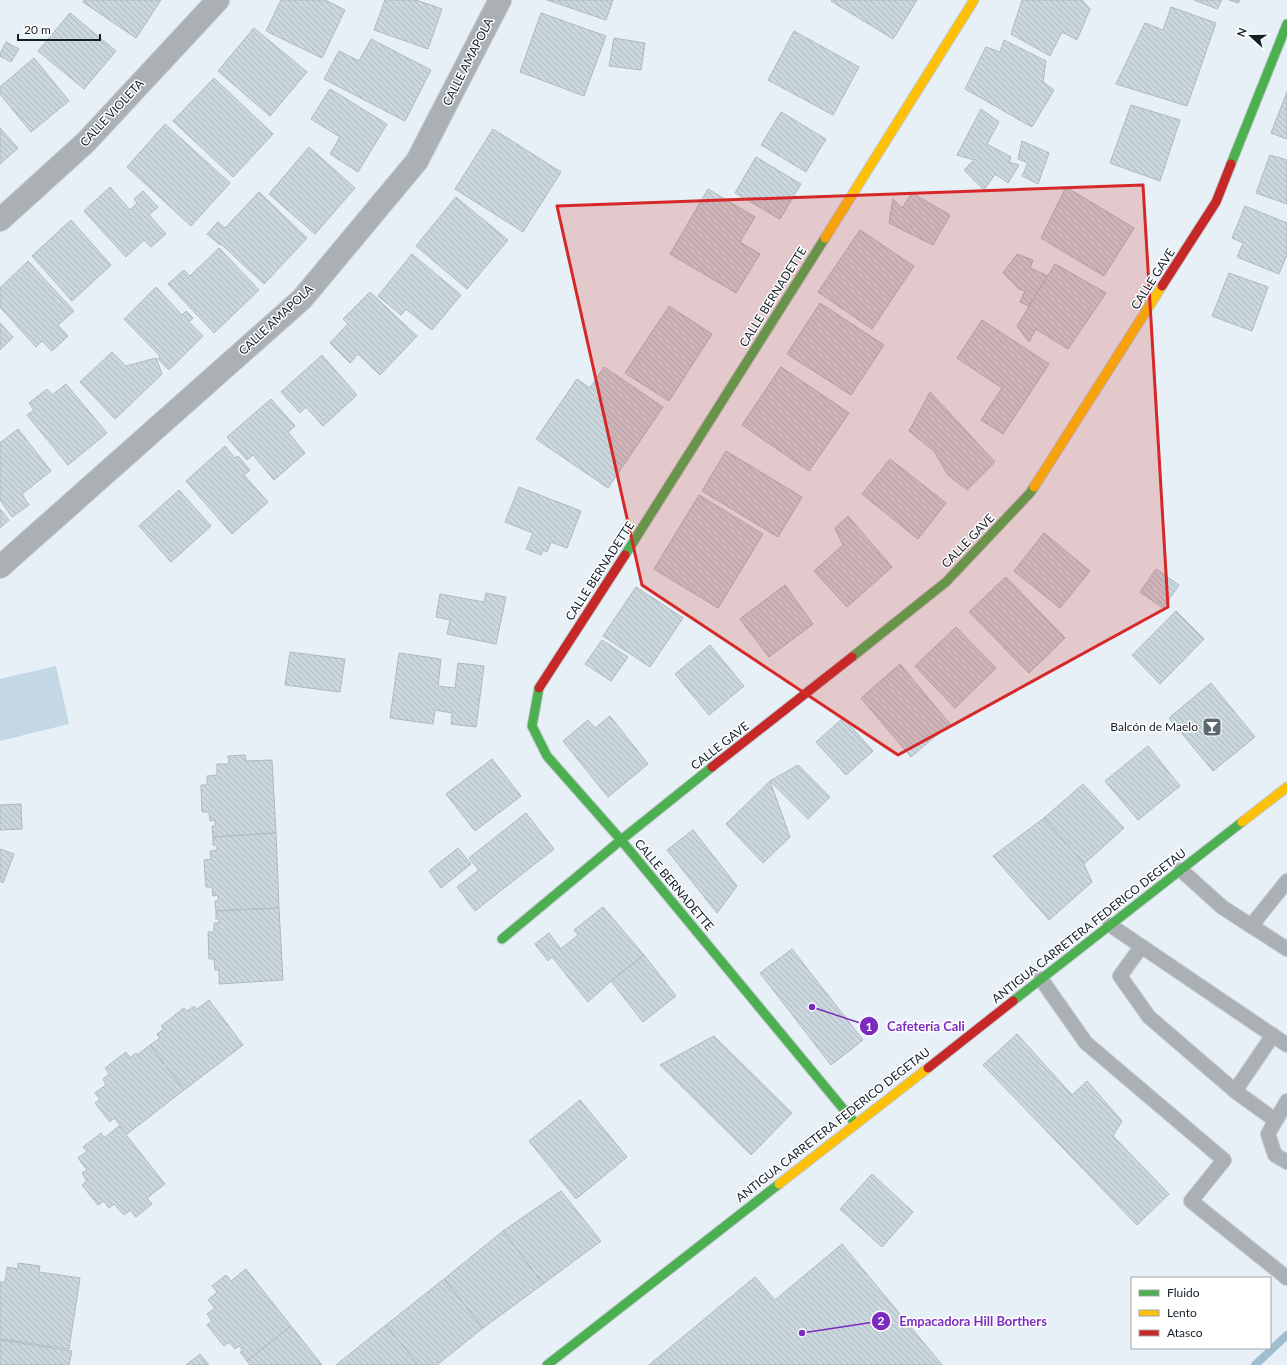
<svg xmlns="http://www.w3.org/2000/svg" width="1287" height="1365" font-family="Lato,sans-serif">
	<style>
		.garden { fill: #c3d8e4 }
		.lines { fill: none; stroke-linecap: round; stroke-linejoin: round }
		.stream { stroke: #9fbecf; stroke-width: 8 }
		.building { fill: url(#building-back-hatch); stroke: #afb9bf }
		.lane-casing { stroke: #c2cacf; stroke-width: 16 }
		.street-casing { stroke: #c2cacf; stroke-width: 24 }
		.fast-casing { stroke: #c2cacf; stroke-width: 11 }
		.slow-casing { stroke: #c2cacf; stroke-width: 11 }
		.jam-casing { stroke: #c2cacf; stroke-width: 11 }
		.lane { stroke: #aab0b3; stroke-width: 14 }
		.street { stroke: #aab0b3; stroke-width: 22 }
		.fast { stroke: #4caf50; stroke-width: 9 }
		.slow { stroke: #ffc107; stroke-width: 9 }
		.jam { stroke: #c62828; stroke-width: 9 }
		.marked { fill: #d62828; fill-opacity: 0.2; stroke: #d62828; stroke-width: 3; stroke-linejoin: round }
		.labels { text-anchor: middle; stroke-width: 3; stroke-linejoin: round; paint-order: stroke }
		.street-label { font-size: 12px; fill: #141f26; stroke: #fff }
		.poi-label { font-size: 12px; fill: #141f26; stroke: #fff; text-anchor: end }
		.leader { fill: none; stroke: #7b2cbf; stroke-width: 1.5 }
		.callout-dot { fill: #7b2cbf; stroke: #fff; stroke-width: 1.5 }
		.mark-label { font-size: 12px; text-anchor: middle; font-weight: bold; fill: #fff }
		.callout-label { font-size: 13px; text-anchor: middle; font-weight: bold; fill: #7b2cbf; stroke: #fff; stroke-width: 3; stroke-linejoin: round; paint-order: stroke }
	</style>
	<defs>
		<pattern id="building-back-hatch" width="6" height="6" patternUnits="userSpaceOnUse"><rect width="6" height="6" fill="#cbd7de"/><path d="M-1 5l2 2M0 0l6 6M5-1l2 2" fill="none" stroke="#adb8be"/></pattern>
	</defs>
	<rect width="100%" height="100%" fill="#e6f0f6"/>
	<polygon class="garden" points="56,666 69,724 0,741 0,679"/>
	<g class="lines">
		<polyline class="stream" points="1255,1365 1287,1335"/>
	</g>
	<g class="building">
		<polygon points="84,0 161,0 136,38 83,2"/>
		<polygon points="281,0 325,0 345,10 322,58 266,31"/>
		<polygon points="385,0 416,0 442,9 428,49 374,30"/>
		<polygon points="547,0 613,0 606,20"/>
		<polygon points="832,0 917,0 893,39 831,1"/>
		<polygon points="1022,0 1082,0 1090,9 1077,40 1062,32 1050,56 1011,34"/>
		<polygon points="1194,0 1222,0 1217,9"/>
		<polygon points="1229,0 1240,0 1238,3"/>
		<polygon points="1171,7 1216,23 1187,106 1116,84 1145,23 1163,30"/>
		<polygon points="70,13 116,51 84,89 38,51"/>
		<polygon points="541,13 606,36 584,96 520,72"/>
		<polygon points="254,28 307,72 270,116 218,71"/>
		<polygon points="794,31 859,67 833,115 768,80"/>
		<polygon points="614,38 645,43 641,70 609,66"/>
		<polygon points="371,39 431,70 405,121 324,79 339,51 359,61"/>
		<polygon points="1004,40 1046,61 1043,82 1054,90 1032,127 965,89 986,47 1000,52"/>
		<polygon points="6,42 19,49 11,62 0,56 0,54"/>
		<polygon points="34,58 69,101 31,132 0,94 0,87"/>
		<polygon points="214,78 273,134 233,177 173,121"/>
		<polygon points="330,89 387,124 358,172 330,154 340,137 311,119"/>
		<polygon points="1287,92 1287,139 1271,133"/>
		<polygon points="1131,105 1180,120 1160,181 1110,163"/>
		<polygon points="981,109 999,122 987,144 1011,157 1009,162 1019,165 1008,183 995,174 984,190 964,170 974,160 957,155"/>
		<polygon points="781,112 826,139 806,172 761,145"/>
		<polygon points="165,124 230,183 191,226 127,167"/>
		<polygon points="0,128 18,148 0,164"/>
		<polygon points="493,129 561,172 523,232 455,189"/>
		<polygon points="1022,141 1049,153 1038,184 1022,176 1028,163 1018,159"/>
		<polygon points="309,147 355,188 315,234 269,194"/>
		<polygon points="1270,155 1287,160 1287,204 1256,193"/>
		<polygon points="756,157 801,184 780,219 735,193"/>
		<polygon points="110,187 130,210 137,203 134,199 143,191 158,207 149,215 166,234 151,247 144,240 126,257 84,211"/>
		<polygon points="1066,187 1134,228 1104,276 1041,238"/>
		<polygon points="708,189 755,217 740,242 760,254 736,293 670,254"/>
		<polygon points="259,192 307,238 264,284 221,244 220,245 207,234 218,222 225,228"/>
		<polygon points="912,193 950,215 933,245 889,223 893,199 902,208"/>
		<polygon points="456,197 508,240 467,289 416,246"/>
		<polygon points="1245,206 1287,223 1287,257 1286,257 1279,274 1237,257 1243,243 1232,238"/>
		<polygon points="71,220 111,265 72,301 32,256"/>
		<polygon points="860,230 914,266 872,329 818,292"/>
		<polygon points="219,248 259,290 214,333 168,284 184,270 190,276"/>
		<polygon points="412,254 461,295 432,330 406,309 401,315 378,296"/>
		<polygon points="1017,254 1033,260 1030,268 1048,276 1029,306 1020,302 1025,291 1019,289 1003,273"/>
		<polygon points="28,261 74,311 58,325 68,336 52,351 42,341 36,347 0,307 0,288"/>
		<polygon points="1055,264 1106,293 1068,349 1036,329 1029,342 1017,326"/>
		<polygon points="1229,273 1268,287 1252,331 1212,316"/>
		<polygon points="156,287 182,315 186,311 193,318 189,322 203,336 169,370 158,359 160,356 124,319"/>
		<polygon points="370,292 417,336 380,375 358,354 350,363 330,343 348,324 343,319"/>
		<polygon points="820,303 884,345 851,395 787,354"/>
		<polygon points="669,306 712,334 669,401 625,373"/>
		<polygon points="982,320 1049,364 1003,434 981,420 1002,388 957,358"/>
		<polygon points="0,323 13,337 0,350"/>
		<polygon points="112,352 126,366 156,358 162,374 115,419 80,382"/>
		<polygon points="322,355 357,395 323,426 306,407 300,413 281,392"/>
		<polygon points="604,367 663,407 608,488 536,439 577,379 590,388"/>
		<polygon points="781,367 849,413 809,471 742,425"/>
		<polygon points="66,384 107,433 68,465 27,415 34,410 29,403 47,389 52,395"/>
		<polygon points="930,392 995,462 967,490 948,475 934,451 909,431"/>
		<polygon points="271,399 295,426 288,432 305,453 274,480 253,455 247,460 227,437"/>
		<polygon points="18,429 51,471 22,494 29,505 12,517 0,500 0,443"/>
		<polygon points="225,446 235,458 238,456 250,470 244,475 268,502 232,534 186,481"/>
		<polygon points="726,451 802,497 778,537 702,491"/>
		<polygon points="890,459 946,503 918,539 862,494"/>
		<polygon points="519,487 581,511 567,548 551,542 547,552 543,550 541,555 526,549 533,533 505,522"/>
		<polygon points="179,490 211,526 171,562 139,526"/>
		<polygon points="699,495 763,534 718,608 654,569"/>
		<polygon points="0,509 9,520 0,528"/>
		<polygon points="848,516 892,567 847,607 814,571 843,545 835,528"/>
		<polygon points="1044,533 1090,571 1060,608 1014,571"/>
		<polygon points="1156,569 1179,585 1163,608 1140,592"/>
		<polygon points="1006,577 1065,638 1029,673 969,612"/>
		<polygon points="785,585 813,624 769,657 740,619"/>
		<polygon points="636,587 683,618 650,667 603,636"/>
		<polygon points="486,593 506,597 496,644 447,634 450,620 436,617 440,594 484,602"/>
		<polygon points="1176,611 1204,639 1160,684 1132,655"/>
		<polygon points="956,627 996,668 955,708 915,666"/>
		<polygon points="602,640 628,657 611,681 585,664"/>
		<polygon points="710,645 744,686 709,715 675,674"/>
		<polygon points="290,652 345,659 340,692 285,685"/>
		<polygon points="399,653 441,659 438,686 455,688 458,663 484,666 476,727 451,724 452,713 435,710 433,724 390,718"/>
		<polygon points="900,664 950,724 911,757 861,698"/>
		<polygon points="1211,683 1255,737 1213,771 1169,718"/>
		<polygon points="610,716 648,764 608,797 563,741 588,720 595,728"/>
		<polygon points="843,718 873,751 846,775 816,742"/>
		<polygon points="1148,746 1180,786 1138,820 1105,781"/>
		<polygon points="245,755 246,761 272,760 276,833 213,837 212,826 215,826 215,820 210,821 209,812 202,812 201,785 207,785 207,776 217,775 217,764 229,764 228,756"/>
		<polygon points="492,759 521,796 475,831 446,794"/>
		<polygon points="798,765 830,797 808,819 770,781"/>
		<polygon points="770,781 790,837 763,863 726,824"/>
		<polygon points="1083,784 1124,828 1084,864 1044,818"/>
		<polygon points="21,804 22,829 0,830 0,805"/>
		<polygon points="526,813 554,849 475,911 457,887 479,870 469,858"/>
		<polygon points="1044,818 1084,864 1092,882 1049,920 993,856"/>
		<polygon points="693,830 737,886 717,913 667,850"/>
		<polygon points="276,833 279,908 216,911 215,901 218,901 218,895 213,896 212,887 206,887 204,860 211,859 210,851 217,850 217,845 213,845 213,837"/>
		<polygon points="458,848 471,864 441,888 429,871"/>
		<polygon points="0,849 14,854 3,883 0,881"/>
		<polygon points="603,907 644,955 611,981 588,1002 552,957 548,961 535,944 549,933 561,949 578,935 574,930"/>
		<polygon points="279,908 283,980 219,984 219,970 215,970 214,959 209,959 208,932 214,932 214,923 219,923 219,919 216,919 216,911"/>
		<polygon points="792,949 863,1040 831,1065 760,973"/>
		<polygon points="644,955 676,996 643,1022 611,981"/>
		<polygon points="209,1000 243,1045 184,1090 150,1045 160,1038 157,1034 164,1029 161,1026 184,1008 187,1011 194,1006 197,1009"/>
		<polygon points="1017,1034 1072,1095 1087,1081 1122,1121 1113,1136 1169,1194 1137,1225 983,1065"/>
		<polygon points="714,1036 792,1113 751,1155 660,1065"/>
		<polygon points="150,1045 184,1090 127,1134 114,1118 110,1122 95,1103 100,1099 95,1093 106,1085 103,1079 109,1074 105,1068 126,1052 130,1058 136,1053 137,1055"/>
		<polygon points="580,1100 627,1157 576,1199 529,1141"/>
		<polygon points="119,1126 165,1184 147,1198 152,1204 136,1217 130,1210 124,1215 114,1204 109,1208 104,1201 98,1205 82,1185 87,1181 82,1173 87,1170 78,1158 87,1151 83,1147 101,1133 104,1138"/>
		<polygon points="872,1174 913,1212 882,1247 840,1209"/>
		<polygon points="561,1191 601,1241 543,1284 503,1231"/>
		<polygon points="503,1231 543,1284 483,1328 444,1279"/>
		<polygon points="842,1244 942,1365 649,1365 755,1277 775,1300"/>
		<polygon points="18,1263 40,1266 39,1272 80,1278 69,1349 0,1339 0,1282 5,1282 7,1267 18,1269"/>
		<polygon points="246,1269 291,1326 247,1361 240,1352 243,1351 239,1346 235,1349 229,1342 224,1346 207,1325 212,1321 207,1314 215,1308 208,1300 217,1292 212,1286 226,1275 231,1281"/>
		<polygon points="444,1279 483,1328 437,1365 418,1365 386,1325"/>
		<polygon points="386,1325 418,1365 336,1365"/>
		<polygon points="291,1326 322,1365 250,1365 247,1361"/>
		<polygon points="0,1340 72,1351 69,1365 0,1365"/>
		<polygon points="200,1354 209,1365 186,1365"/>
	</g>
	<g class="lines">
		<defs>
			<g id="lane">
				<polyline points="1181,870 1222,907 1287,949"/>
				<polyline points="1110,925 1287,1045"/>
				<polyline points="1251,926 1287,881"/>
				<polyline points="1141,947 1120,976 1149,1017 1235,1091 1273,1035"/>
				<polyline points="1041,979 1086,1043 1224,1160 1191,1201 1287,1278"/>
				<polyline points="1235,1091 1275,1120"/>
				<polyline points="1287,1101 1268,1134 1275,1155 1287,1162"/>
			</g>
			<g id="street">
				<polyline points="0,220 86,142 218,0"/>
				<polyline points="0,567 302,299 417,161 500,0"/>
			</g>
			<g id="fast">
				<polyline points="1231,164 1287,24"/>
				<polyline points="625,555 825,238"/>
				<polyline points="852,657 946,582 1030,493 1034,487"/>
				<polyline points="539,688 532,726 547,756 621,840 855,1123"/>
				<polyline points="502,939 621,840 712,767"/>
				<polyline points="1013,1001 1242,822"/>
				<polyline points="547,1365 779,1184"/>
			</g>
			<g id="slow">
				<polyline points="825,238 974,0"/>
				<polyline points="1034,487 1162,286"/>
				<polyline points="1242,822 1287,787"/>
				<polyline points="779,1184 928,1068"/>
			</g>
			<g id="jam">
				<polyline points="1162,286 1216,202 1231,164"/>
				<polyline points="539,688 625,555"/>
				<polyline points="712,767 852,657"/>
				<polyline points="928,1068 1013,1001"/>
			</g>
		</defs>
		<use href="#lane" class="lane-casing"/>
		<use href="#street" class="street-casing"/>
		<use href="#fast" class="fast-casing"/>
		<use href="#slow" class="slow-casing"/>
		<use href="#jam" class="jam-casing"/>
		<use href="#lane" class="lane"/>
		<use href="#street" class="street"/>
		<use href="#fast" class="fast"/>
		<use href="#slow" class="slow"/>
		<use href="#jam" class="jam"/>
	</g>
	<path class="marked" d="M 1143,185 L 1168,607 L 898,755 L 642,585 L 557,206 Z"/>
	<defs>
		<symbol id="bar-square" viewBox="-11 -11 22 22"><rect x="-9" y="-9" width="18" height="18" rx="4" fill="#5e686f" stroke="#fff"/><path d="M-6-5H6L.8 .8V4.5H3.5V6h-7V4.5H-.8V.8Z" fill="#fff"/></symbol>
	</defs>
	<g fill-rule="evenodd">
		<use href="#bar-square" x="1201" y="716" width="22" height="22"/>
	</g>
	<g class="labels">
		<g class="street-label">
			<text transform="translate(468 62) rotate(-63)" y="4">CALLE AMAPOLA</text>
			<text transform="translate(112 113) rotate(-47)" y="4">CALLE VIOLETA</text>
			<text transform="translate(1153 279) rotate(-57)" y="4">CALLE GAVE</text>
			<text transform="translate(773 297) rotate(-58)" y="4">CALLE BERNADETTE</text>
			<text transform="translate(276 320) rotate(-43)" y="4">CALLE AMAPOLA</text>
			<text transform="translate(968 541) rotate(-46)" y="4">CALLE GAVE</text>
			<text transform="translate(600 571) rotate(-57)" y="4">CALLE BERNADETTE</text>
			<text transform="translate(720 746) rotate(-38)" y="4">CALLE GAVE</text>
			<text transform="translate(674 885) rotate(50)" y="4">CALLE BERNADETTE</text>
			<text transform="translate(1089 926) rotate(-38)" y="4">ANTIGUA CARRETERA FEDERICO DEGETAU</text>
			<text transform="translate(833 1125) rotate(-38)" y="4">ANTIGUA CARRETERA FEDERICO DEGETAU</text>
		</g>
		<g class="poi-label">
			<text x="1198" y="731">Balcón de Maelo</text>
		</g>
	</g>
	<path class="leader" d="M812 1007L869 1026M802 1333L881 1321"/>
	<g class="callout-dot">
		<circle cx="812" cy="1007" r="4"/>
		<circle cx="802" cy="1333" r="4"/>
		<circle cx="869" cy="1026" r="10"/>
		<circle cx="881" cy="1321" r="10"/>
	</g>
	<g class="mark-label">
		<text x="869" y="1031">1</text>
		<text x="881" y="1325">2</text>
	</g>
	<g class="callout-label">
		<text x="926" y="1031">Cafetería Cali</text>
		<text x="973" y="1326">Empacadora Hill Borthers</text>
	</g>
	<rect x="1131" y="1277" width="140" height="72" fill="#ffffff" stroke="#a1a5a8"/>
	<rect x="1139" y="1290" width="20" height="6" fill="#4caf50" stroke="#a1a5a8"/>
	<text x="1167" y="1297" font-size="12" fill="#141f26">Fluido</text>
	<rect x="1139" y="1310" width="20" height="6" fill="#ffc107" stroke="#a1a5a8"/>
	<text x="1167" y="1317" font-size="12" fill="#141f26">Lento</text>
	<rect x="1139" y="1330" width="20" height="6" fill="#c62828" stroke="#a1a5a8"/>
	<text x="1167" y="1337" font-size="12" fill="#141f26">Atasco</text>
	<g transform="translate(1251 36) rotate(291)" stroke="#ffffff" stroke-width="3" paint-order="stroke">
	<path d="M0-3L7 15L0 10L-7 15Z" fill="#141f26"/>
	<text y="-6" font-size="11" font-weight="bold" text-anchor="middle" fill="#141f26">N</text>
	</g>
	<path d="M18 34v6h82v-6" fill="none" stroke="#141f26" stroke-width="2"/>
	<text x="24" y="34" font-size="12" fill="#141f26" stroke="#ffffff" stroke-width="3" paint-order="stroke">20 m</text>
</svg>
